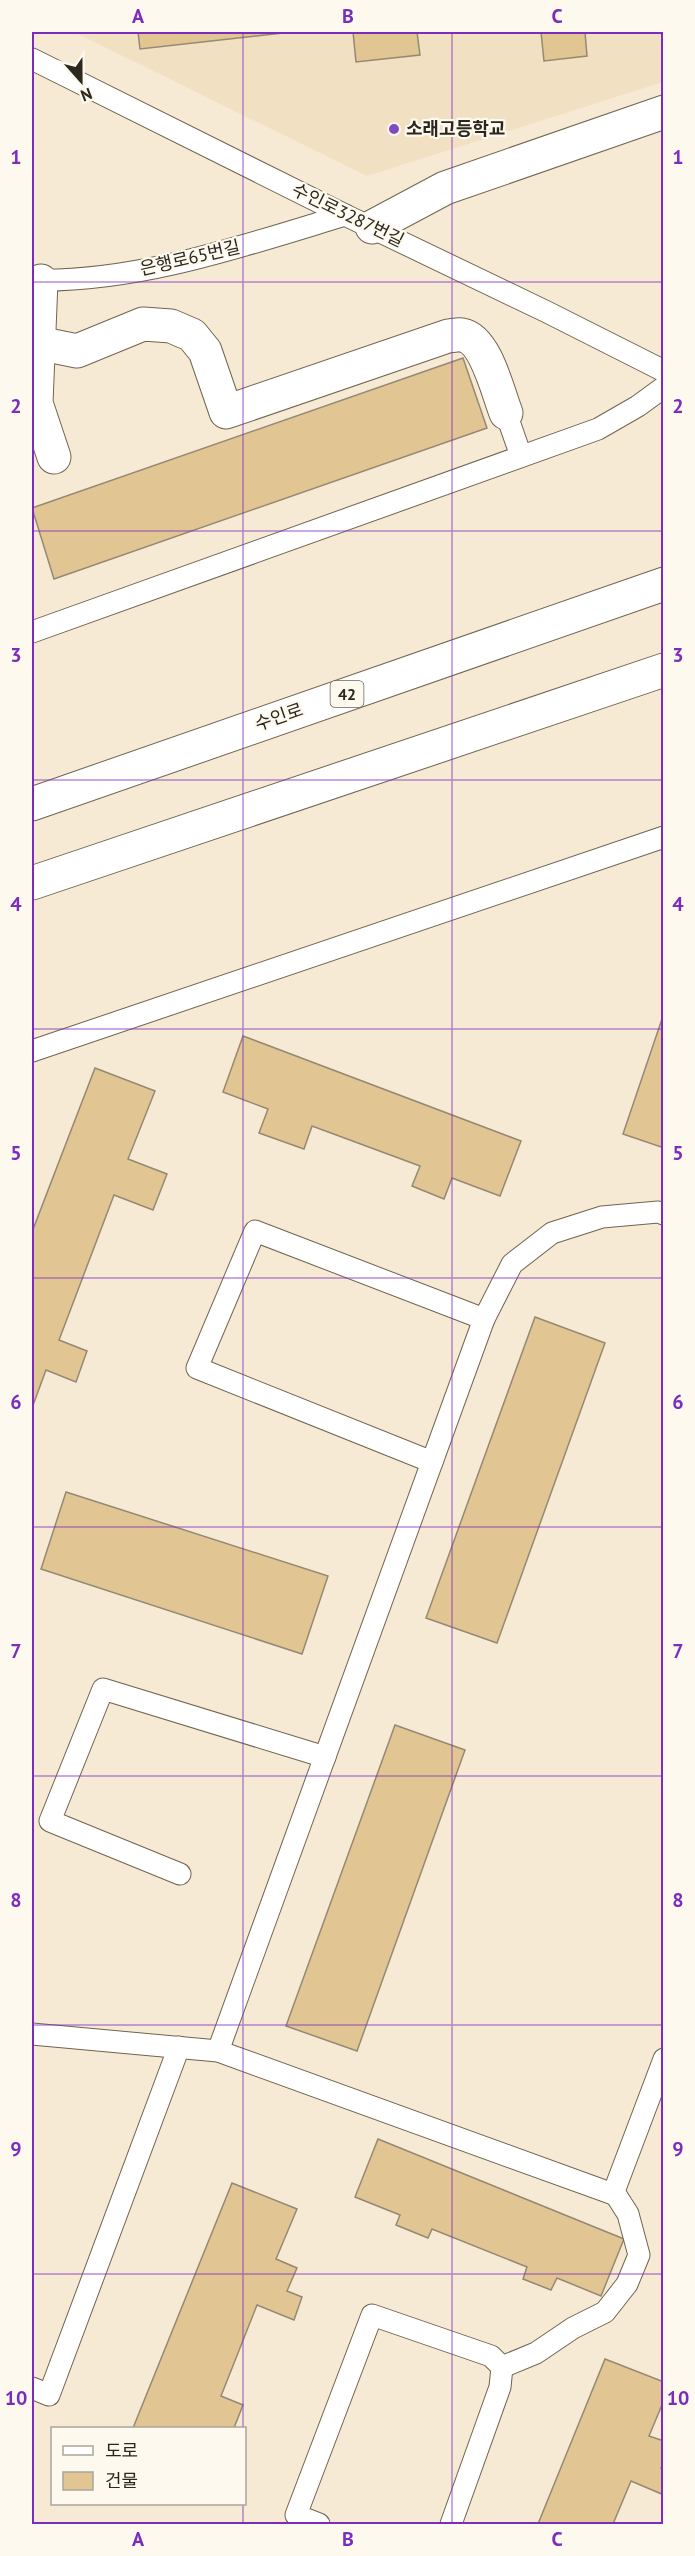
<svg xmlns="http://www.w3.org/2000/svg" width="695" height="2556" font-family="'PT Sans','Noto Sans KR',sans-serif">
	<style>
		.built { fill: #f1e0c2 }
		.building { fill: #e1c593; stroke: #958974; stroke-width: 1.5 }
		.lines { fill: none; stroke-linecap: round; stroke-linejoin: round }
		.lane-casing { stroke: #706450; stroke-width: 23 }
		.street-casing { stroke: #706450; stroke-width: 35 }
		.primary-casing { stroke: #706450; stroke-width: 35 }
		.lane { stroke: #fff; stroke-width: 21 }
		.street { stroke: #fff; stroke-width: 33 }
		.primary { stroke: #fff; stroke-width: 33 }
		.grid { fill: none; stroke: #7b2cbf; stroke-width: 1.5; stroke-opacity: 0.55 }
		.poi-dot { fill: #814ac1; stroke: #fef9ef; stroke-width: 2 }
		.labels { text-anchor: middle; stroke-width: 4.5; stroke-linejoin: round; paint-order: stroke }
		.shield { fill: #fef9ef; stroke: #6b665d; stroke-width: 1.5 }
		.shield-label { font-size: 16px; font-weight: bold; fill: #2c271e }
		.poi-label { font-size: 18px; font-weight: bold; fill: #2c271e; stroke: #fef9ef; text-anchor: start }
		.street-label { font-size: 18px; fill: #2c271e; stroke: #fef9ef }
		.neatline { fill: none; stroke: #7b2cbf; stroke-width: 2 }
		.grid-label { font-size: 20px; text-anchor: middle; font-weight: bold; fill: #7b2cbf }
	</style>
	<rect width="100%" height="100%" fill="#f7ead4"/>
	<polygon class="built" points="74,32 663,32 663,82 367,176"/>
	<g class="building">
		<polygon points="138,32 292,32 140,49"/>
		<polygon points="353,32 417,32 420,55 356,62"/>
		<polygon points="541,32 585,32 587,56 544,61"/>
		<polygon points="463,358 487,428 54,579 32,508"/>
		<polygon points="664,1013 664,1148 623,1134"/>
		<polygon points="243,1036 521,1141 500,1196 452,1178 444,1199 412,1186 420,1166 312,1126 304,1149 259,1133 268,1109 223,1092"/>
		<polygon points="95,1068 155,1091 128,1159 167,1174 153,1210 114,1195 59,1340 87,1351 76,1382 46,1370 32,1408 32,1232"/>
		<polygon points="535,1317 605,1343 497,1643 426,1618"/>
		<polygon points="66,1492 328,1576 302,1654 41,1569"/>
		<polygon points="395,1725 465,1750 357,2051 286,2026"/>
		<polygon points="378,2139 624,2239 601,2296 557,2278 551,2290 523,2279 527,2267 432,2229 428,2238 396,2225 400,2215 355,2197"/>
		<polygon points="232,2183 297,2209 276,2259 297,2268 287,2291 302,2297 294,2320 257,2305 221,2396 243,2405 234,2428 133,2428"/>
		<polygon points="605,2359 664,2382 664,2400 649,2436 664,2441 664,2460 661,2468 664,2469 664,2495 631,2481 613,2524 538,2524"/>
	</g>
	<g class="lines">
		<defs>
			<g id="lane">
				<polyline points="32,59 345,215 547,312 664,371"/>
				<path d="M 32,280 C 136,283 246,245 345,215"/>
				<polyline points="506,413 521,456"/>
				<polyline points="32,632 598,429 638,406 664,387"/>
				<polyline points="32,1051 664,837"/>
				<polyline points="432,1462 197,1368 255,1231 484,1319"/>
				<polyline points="180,1874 50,1821 103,1689 325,1757"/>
				<polyline points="32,2034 218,2051 613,2194 664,2059"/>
				<polyline points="218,2051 484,1319 512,1264 552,1233 602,1217 658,1212 664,1214"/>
				<polyline points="502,2367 536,2353 573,2328 605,2312 627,2284 639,2255 628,2214 614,2192"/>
				<polyline points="32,2388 49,2395 179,2047"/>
				<polyline points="319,2524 296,2515 372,2315 491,2356 502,2367"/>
				<polyline points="451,2524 500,2387 502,2367"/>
			</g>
			<g id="street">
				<polyline points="372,227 445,188 664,112"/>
				<polyline points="41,281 36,403 54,457"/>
				<path d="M 38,343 L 77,351 L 143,324 L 171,326 L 192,335 L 205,351 L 226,412 L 448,336 C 452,336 458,334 462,335 C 486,339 498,393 506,413"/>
			</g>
			<g id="primary">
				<polyline points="32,804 664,584"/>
				<polyline points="32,883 664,670"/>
			</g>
		</defs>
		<use href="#lane" class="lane-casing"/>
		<use href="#street" class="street-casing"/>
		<use href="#primary" class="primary-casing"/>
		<use href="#lane" class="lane"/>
		<use href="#street" class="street"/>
		<use href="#primary" class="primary"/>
	</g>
	<path class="grid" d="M 243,32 L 243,2428M 452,32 L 452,2524M 32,282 L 664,282M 32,531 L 664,531M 32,780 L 664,780M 32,1029 L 664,1029M 32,1278 L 664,1278M 32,1527 L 664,1527M 32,1776 L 664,1776M 32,2025 L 664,2025M 32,2274 L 664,2274M 243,2504 L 243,2524"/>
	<circle class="poi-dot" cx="394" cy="129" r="6"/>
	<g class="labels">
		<rect class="shield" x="330.5" y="681" width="33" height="26" rx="4.5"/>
		<g class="shield-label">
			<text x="347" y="700">42</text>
		</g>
		<g class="poi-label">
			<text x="406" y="135">소래고등학교</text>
		</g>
		<g class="street-label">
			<text transform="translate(348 215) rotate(26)" y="6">수인로3287번길</text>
			<text transform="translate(190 258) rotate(-13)" y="6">은행로65번길</text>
			<text transform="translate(279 717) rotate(-19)" y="6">수인로</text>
		</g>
	</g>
	<rect width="695" height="2556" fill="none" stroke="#fef9ef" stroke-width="66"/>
	<rect x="51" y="2427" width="195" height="78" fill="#fef9ef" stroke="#aaa59b" stroke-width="1.5"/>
	<rect x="63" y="2446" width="30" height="9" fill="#ffffff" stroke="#aaa59b" stroke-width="1.5"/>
	<text x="105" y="2457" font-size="18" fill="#2c271e">도로</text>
	<rect x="63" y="2472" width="30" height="18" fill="#e1c593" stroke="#aaa59b" stroke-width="1.5"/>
	<text x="105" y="2487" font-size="18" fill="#2c271e">건물</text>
	<g transform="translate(81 81) rotate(159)" stroke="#fef9ef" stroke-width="4.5" paint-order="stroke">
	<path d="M0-4.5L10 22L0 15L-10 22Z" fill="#2c271e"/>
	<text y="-9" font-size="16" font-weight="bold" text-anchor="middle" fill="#2c271e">N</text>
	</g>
	<rect x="33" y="33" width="629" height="2490" class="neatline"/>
	<g class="grid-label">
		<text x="138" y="23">A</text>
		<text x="348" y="23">B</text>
		<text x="557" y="23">C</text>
		<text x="16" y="164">1</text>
		<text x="678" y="164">1</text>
		<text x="16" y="413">2</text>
		<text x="678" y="413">2</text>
		<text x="16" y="662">3</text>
		<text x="678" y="662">3</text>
		<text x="16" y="911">4</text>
		<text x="678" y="911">4</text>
		<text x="16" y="1160">5</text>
		<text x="678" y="1160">5</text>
		<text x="16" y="1409">6</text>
		<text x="678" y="1409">6</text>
		<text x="16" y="1658">7</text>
		<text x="678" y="1658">7</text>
		<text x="16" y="1907">8</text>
		<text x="678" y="1907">8</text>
		<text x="16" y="2156">9</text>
		<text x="678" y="2156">9</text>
		<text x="16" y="2405">10</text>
		<text x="678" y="2405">10</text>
		<text x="138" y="2546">A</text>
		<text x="348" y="2546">B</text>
		<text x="557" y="2546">C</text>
	</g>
</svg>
